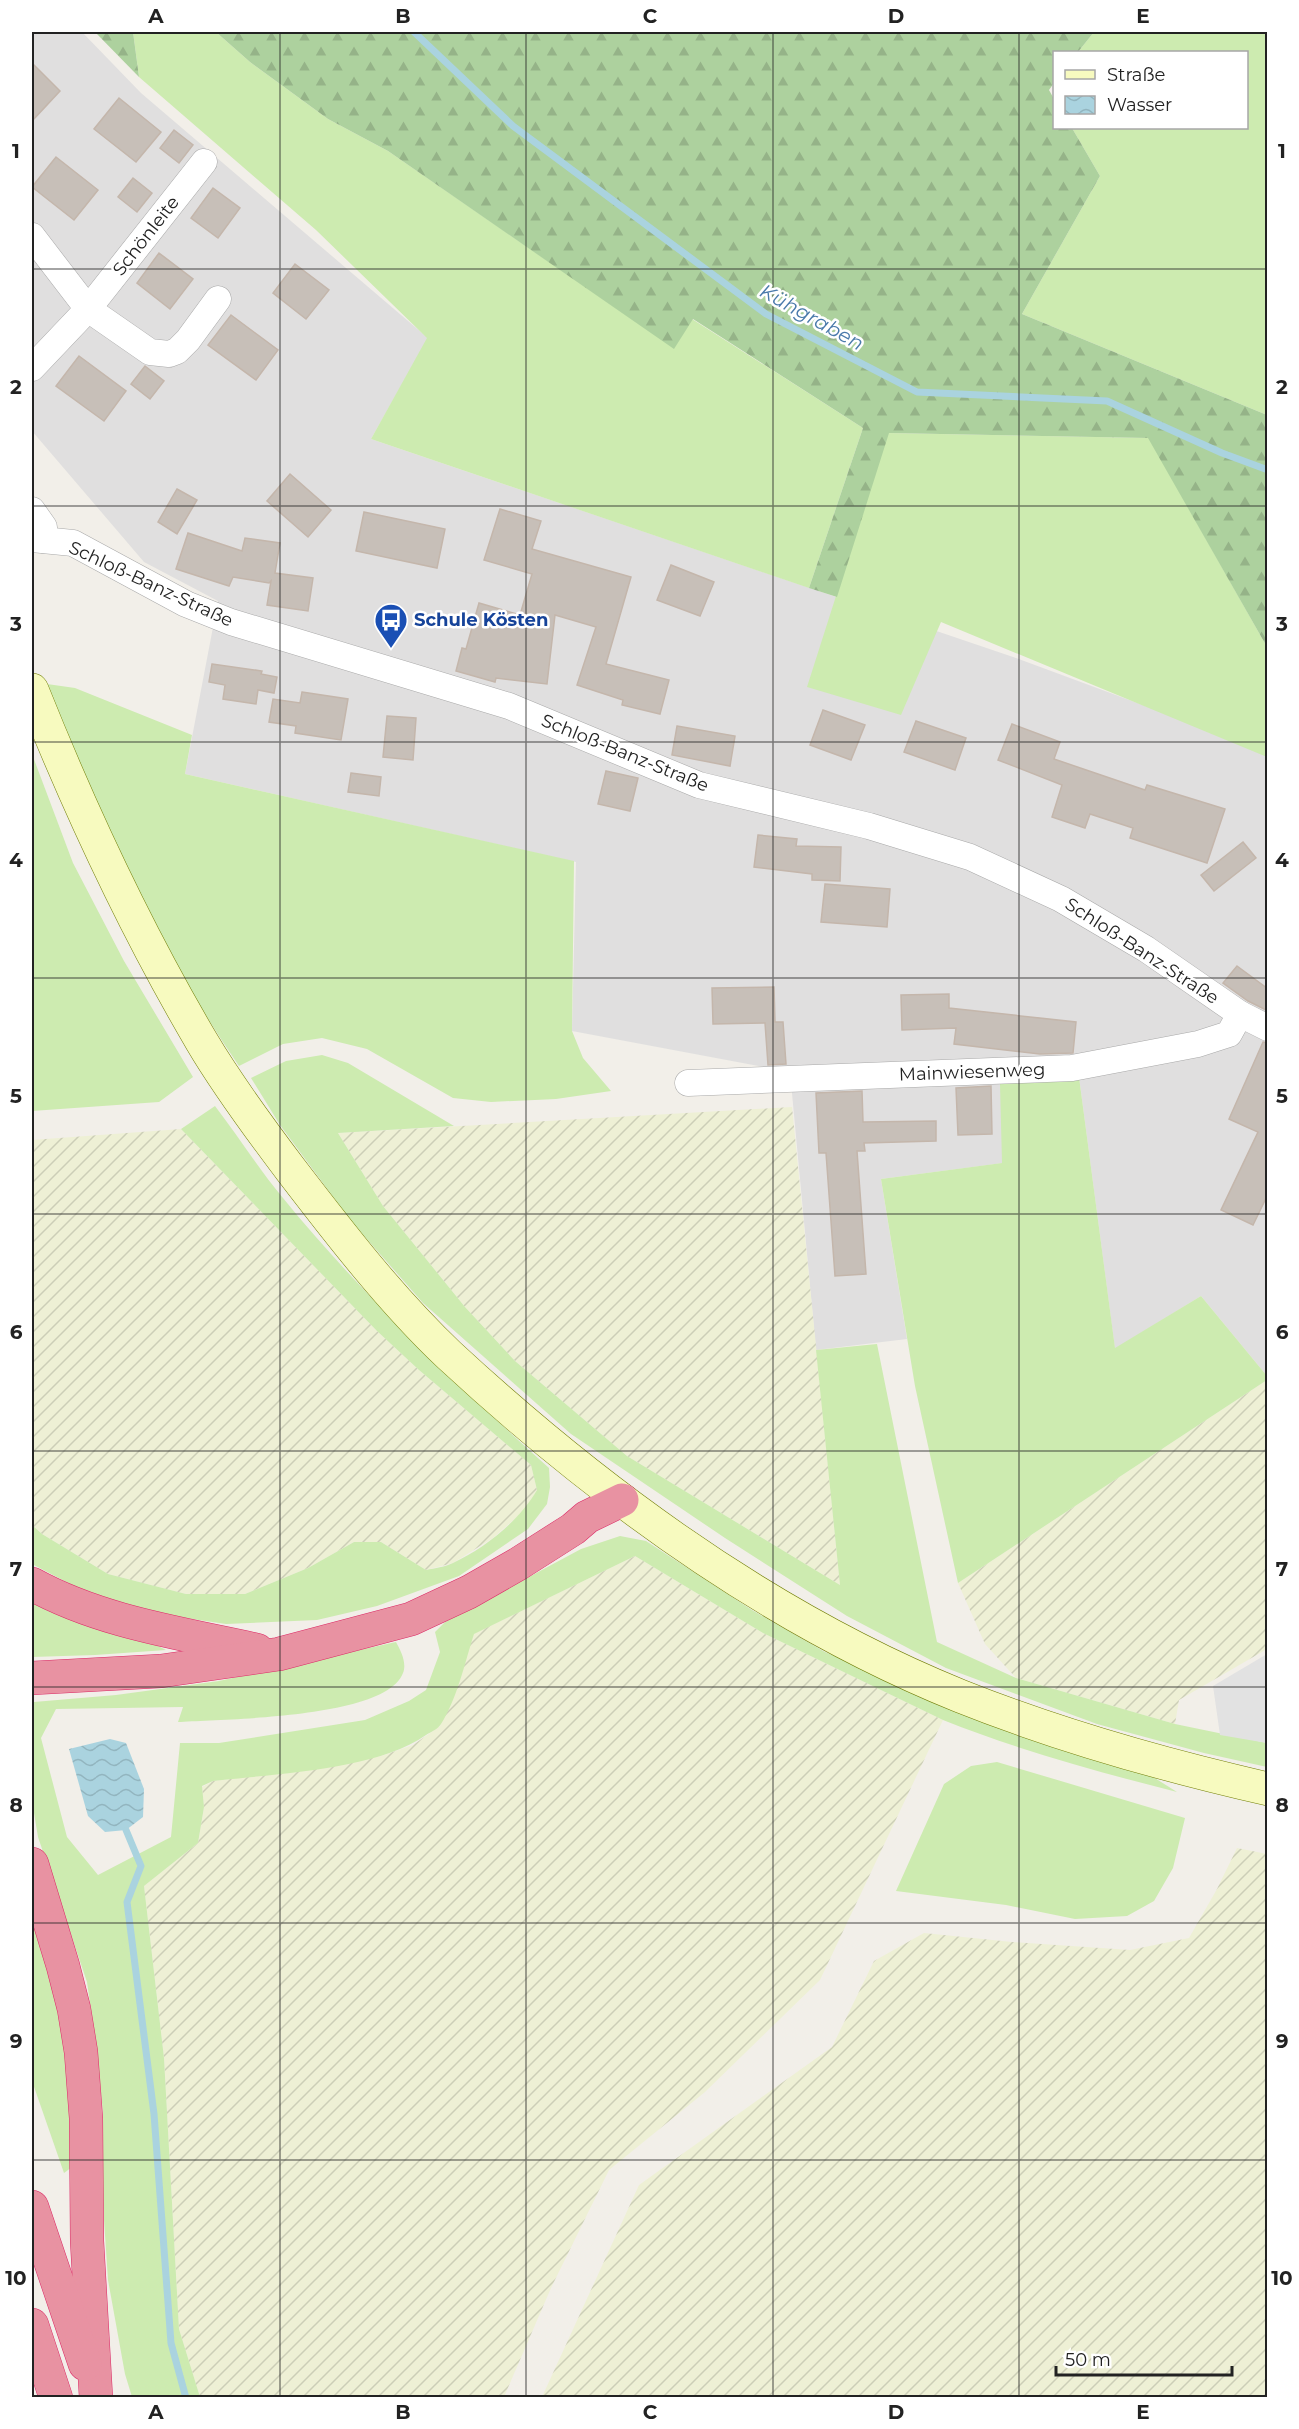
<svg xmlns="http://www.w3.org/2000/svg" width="1299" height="2429" font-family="Montserrat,sans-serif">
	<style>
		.residential { fill: #e0dfdf }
		.farmland { fill: url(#farmland-furrows) }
		.grass { fill: #cdebb0 }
		.forest { fill: url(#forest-firs) }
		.parking { fill: #e2e2e2 }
		.water { fill: url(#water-waves) }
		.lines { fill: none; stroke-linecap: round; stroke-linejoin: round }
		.stream { stroke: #aad3df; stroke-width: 7 }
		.building { fill: #c7bfb8; stroke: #c4b6ab; stroke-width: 1.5 }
		.street-casing { stroke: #a9a9a9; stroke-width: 27 }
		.secondary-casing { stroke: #707d05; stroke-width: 34 }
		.highway-casing { stroke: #dc2a67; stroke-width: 34 }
		.street { stroke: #fff; stroke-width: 26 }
		.secondary { stroke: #f7fabf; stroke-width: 33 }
		.highway { stroke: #e892a2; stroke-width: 33 }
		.grid { fill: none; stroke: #222; stroke-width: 1.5; stroke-opacity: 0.55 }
		.labels { text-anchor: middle; stroke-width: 5; stroke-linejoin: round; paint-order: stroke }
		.street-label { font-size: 18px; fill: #222; stroke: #fff }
		.transit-label { font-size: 18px; font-weight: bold; fill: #164399; stroke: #fff; text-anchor: start }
		.water-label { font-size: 20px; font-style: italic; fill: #4a7aab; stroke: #fff }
		.neatline { fill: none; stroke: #222; stroke-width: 2 }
		.grid-label { font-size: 20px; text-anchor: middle; font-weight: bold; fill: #222 }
	</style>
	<defs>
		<pattern id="farmland-furrows" width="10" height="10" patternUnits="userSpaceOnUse" patternTransform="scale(1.5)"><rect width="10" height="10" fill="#eef0d5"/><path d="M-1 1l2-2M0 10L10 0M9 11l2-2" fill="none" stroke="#ccceb7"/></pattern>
		<pattern id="forest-firs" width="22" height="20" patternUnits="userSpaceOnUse" patternTransform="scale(1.5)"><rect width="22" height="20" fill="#add19e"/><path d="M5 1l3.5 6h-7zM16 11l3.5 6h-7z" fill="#95b388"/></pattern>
		<pattern id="water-waves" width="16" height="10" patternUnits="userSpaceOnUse" patternTransform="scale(1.5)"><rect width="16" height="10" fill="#aad3df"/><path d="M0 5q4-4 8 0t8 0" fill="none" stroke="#92b5bf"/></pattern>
	</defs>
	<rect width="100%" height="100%" fill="#f2efe9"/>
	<polygon class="residential" points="32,32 82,32 141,93 428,338 371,439 1016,658 1267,751 1267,1376 1201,1296 1115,1349 1079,1077 1003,1163 881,1179 907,1339 816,1350 790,1072 572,1031 576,862 185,774 218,601 144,562 32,431"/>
	<g class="farmland">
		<polygon points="792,1107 840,1585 627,1456 515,1361 465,1307 383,1206 338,1133"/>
		<polygon points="181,1129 377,1331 419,1370 531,1465 537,1490 528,1507 493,1538 453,1563 426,1570 381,1542 354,1542 308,1568 245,1594 186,1594 108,1574 42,1534 32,1525 32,1140"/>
		<polygon points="1267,1380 1267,1649 1179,1700 1175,1724 1016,1678 985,1644 958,1583"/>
		<polygon points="635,1556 763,1633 943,1720 820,1980 705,2092 609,2170 551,2288 504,2397 200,2397 179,2329 164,2058 144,1886 198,1843 204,1807 202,1787 213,1781 318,1768 381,1756 413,1745 440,1726 460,1679 473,1634"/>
		<polygon points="1237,1848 1267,1854 1267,2397 542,2397 639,2185 832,2047 874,1961 924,1933 1012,1942 1130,1950 1189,1938 1217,1889"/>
	</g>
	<g class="grass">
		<polygon points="133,32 216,32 250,62 328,119 388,151 674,348 692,319 863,428 809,588 371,439 427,338 316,230 139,77"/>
		<polygon points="1094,32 1267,32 1267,415 1022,314 1100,176 1072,128 1246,128 1246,52 1078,52"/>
		<polygon points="888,433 1149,438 1267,647 1267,757 941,622 901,715 807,687"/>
		<path d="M 47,684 L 75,688 L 192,735 L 185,774 L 574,861 L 572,1031 L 583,1058 L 611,1091 L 556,1099 L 491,1102 L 453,1098 L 367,1049 L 322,1038 L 283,1044 L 239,1066 C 185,987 138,902 100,815 C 81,771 65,727 47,684 Z"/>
		<polygon points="32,754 73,863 124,961 193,1077 159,1102 32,1111"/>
		<polygon points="322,1055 348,1063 454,1126 338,1133 383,1206 465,1307 515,1361 627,1456 840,1585 816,1350 877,1344 937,1642 1016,1678 1175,1724 1267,1743 1267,1767 1204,1753 1097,1724 946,1668 847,1616 725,1538 571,1434 423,1303 351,1221 280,1125 251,1078 286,1061"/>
		<polygon points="1079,1077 1115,1348 1201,1296 1267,1376 1267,1380 958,1583 915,1386 881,1179 1002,1163 1000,1084"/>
		<path d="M 215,1106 C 238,1136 259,1169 283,1198 C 363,1296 455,1383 549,1468 L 550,1487 L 547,1504 L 528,1529 L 459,1576 L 377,1606 L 317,1620 L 226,1624 L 145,1612 L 74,1586 L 32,1564 L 32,1525 L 42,1534 L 108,1574 L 186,1594 L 245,1594 L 308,1568 L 354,1542 L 381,1542 L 426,1570 C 435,1568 445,1567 453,1563 C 485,1548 519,1521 537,1490 L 531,1465 L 419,1370 L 377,1331 L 181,1129 Z"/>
		<path d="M 620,1536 L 646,1541 L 752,1610 L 825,1652 L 937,1697 L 1142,1770 L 1177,1792 C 1098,1772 1018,1750 943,1720 L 763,1633 L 635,1556 L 474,1634 C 465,1662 457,1699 441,1724 C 438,1729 431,1732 426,1735 C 377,1770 273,1774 213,1781 L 202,1786 L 204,1807 L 198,1843 L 144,1886 L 164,2058 L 179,2329 L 200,2397 L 132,2397 L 125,2374 L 108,2280 L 103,2205 L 103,2112 L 95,2038 L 87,1982 L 38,1837 L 32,1801 L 32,1705 L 34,1702 L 116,1695 L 219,1681 L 396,1642 C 401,1651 407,1663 403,1673 C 386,1719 221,1719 178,1722 L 183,1707 L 56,1709 L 41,1738 L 67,1837 L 98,1875 L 171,1837 L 180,1743 L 219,1743 L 365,1720 L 409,1701 L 426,1690 L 440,1652 L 435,1632 L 445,1622 L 581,1549 Z"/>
		<polygon points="32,1602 148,1641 166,1650 95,1655 32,1657"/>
		<polygon points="997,1762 1185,1818 1173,1868 1154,1901 1127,1916 1075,1919 1006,1905 896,1891 944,1784 971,1766"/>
		<polygon points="32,1897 56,1997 71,2082 72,2167 64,2173 32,2081"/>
	</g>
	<g class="forest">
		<polygon points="95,32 133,32 139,77"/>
		<polygon points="216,32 1094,32 1078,52 1054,52 1054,83 1049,90 1054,99 1054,128 1072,128 1100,176 1022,314 1267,415 1267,647 1148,438 889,433 837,597 809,588 863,428 693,319 674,349 388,151 328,119 250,62"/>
	</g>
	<polygon class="parking" points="1267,1654 1267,1743 1220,1735 1213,1686"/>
	<polygon class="water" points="110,1739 126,1743 144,1789 143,1817 126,1830 105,1832 88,1816 69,1749"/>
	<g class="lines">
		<g class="stream">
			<polyline points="414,32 513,126 766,314 917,392 1107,401 1222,453 1268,470"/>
			<polyline points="126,1830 141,1866 127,1902 154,2114 171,2343 186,2398"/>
		</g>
	</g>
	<g class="building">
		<polygon points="32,63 60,91 32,121"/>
		<polygon points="119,98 161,132 136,162 94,129"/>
		<polygon points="174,130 193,145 179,163 160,148"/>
		<polygon points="56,157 98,190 74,220 32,187"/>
		<polygon points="133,178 152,193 137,212 118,197"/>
		<polygon points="213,188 240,208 218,238 191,218"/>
		<polygon points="159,253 193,279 170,309 137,283"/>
		<polygon points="295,264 329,290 306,319 273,293"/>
		<polygon points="231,315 278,350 256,380 208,345"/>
		<polygon points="79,356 126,391 104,421 56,386"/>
		<polygon points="145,366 164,381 150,399 131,384"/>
		<polygon points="290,474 331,510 308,537 267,501"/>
		<polygon points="177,489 197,500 177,534 158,522"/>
		<polygon points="500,509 541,521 532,549 631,577 606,664 669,680 660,714 622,705 623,700 577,685 596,627 555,615 547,684 496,678 495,682 456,671 462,648 466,649 479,603 520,615 532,574 484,560"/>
		<polygon points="364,512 445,529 437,568 356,551"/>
		<polygon points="188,533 242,551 245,538 280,543 275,573 313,578 308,611 267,605 271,581 269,583 233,577 229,586 176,569"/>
		<polygon points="671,565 714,582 700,616 657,600"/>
		<polygon points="212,664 262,671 261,674 277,677 274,693 258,690 256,704 223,699 225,685 209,682"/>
		<polygon points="302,692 348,699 341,740 295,733 296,726 269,722 273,699 300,703"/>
		<polygon points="823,710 865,725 851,760 810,745"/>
		<polygon points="387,716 416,718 413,760 383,757"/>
		<polygon points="916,721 966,738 955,770 904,752"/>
		<polygon points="1012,724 1060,742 1054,759 1145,790 1147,785 1225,809 1207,863 1130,838 1133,828 1090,814 1085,828 1052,817 1062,785 998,760"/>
		<polygon points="677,726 735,736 730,766 672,755"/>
		<polygon points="606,771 638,778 630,811 598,804"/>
		<polygon points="351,773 381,777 379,796 348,792"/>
		<polygon points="758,835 797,839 796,846 841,847 840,881 812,880 812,874 754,867"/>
		<polygon points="1243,842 1256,858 1214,891 1201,875"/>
		<polygon points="825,884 890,889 887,927 821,922"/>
		<polygon points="1237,966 1268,989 1268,1011 1248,1001 1223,983"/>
		<polygon points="774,987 775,1022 783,1022 786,1064 768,1065 765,1023 713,1024 712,988"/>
		<polygon points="949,994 949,1008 1076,1022 1073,1053 1040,1054 954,1044 956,1028 902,1030 901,995"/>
		<polygon points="1263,1042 1268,1043 1268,1194 1253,1225 1221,1210 1258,1132 1229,1119"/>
		<polygon points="991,1086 992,1134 958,1135 956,1088"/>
		<polygon points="862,1091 863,1122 936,1121 936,1141 864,1143 865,1151 857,1151 866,1274 835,1276 826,1153 819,1153 816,1093"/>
	</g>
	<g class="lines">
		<defs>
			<g id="street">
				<polyline points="32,236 88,309 150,352 169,354 177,351 188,340 218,299"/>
				<polyline points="32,368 88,309 204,162"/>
				<polyline points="32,510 44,527 44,540"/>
				<polyline points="32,539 73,543 186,604 231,622 509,706 699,785 869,826 970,857 1061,899 1146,949 1240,1014 1268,1028"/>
				<polyline points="688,1083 1072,1068 1198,1044 1229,1034 1240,1014"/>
			</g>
			<path id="secondary" d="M 32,690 C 80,810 136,930 202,1042 C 228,1086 260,1129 291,1170 C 340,1234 391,1300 449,1355 C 599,1494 770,1619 960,1696 C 1060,1736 1163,1765 1268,1789"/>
			<g id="highway">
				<path d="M 32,1584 C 101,1622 180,1633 257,1650"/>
				<polyline points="32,1678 161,1671 279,1654 411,1619 469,1592 518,1564 573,1529 587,1517 622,1500"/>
				<polyline points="32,1864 63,1966 74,2009 81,2052 86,2118 87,2241 96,2398"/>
				<polyline points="32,2207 85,2364"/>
				<polyline points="32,2325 56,2398"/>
			</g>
		</defs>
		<use href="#street" class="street-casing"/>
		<use href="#secondary" class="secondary-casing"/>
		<use href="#highway" class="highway-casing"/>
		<use href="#street" class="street"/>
		<use href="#secondary" class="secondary"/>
		<use href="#highway" class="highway"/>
	</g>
	<path class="grid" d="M 280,32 L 280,2398M 526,32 L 526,2398M 773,32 L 773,2398M 1019,32 L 1019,2398M 32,269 L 1268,269M 32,506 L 1268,506M 32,742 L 1268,742M 32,978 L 1268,978M 32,1214 L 1268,1214M 32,1451 L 1268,1451M 32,1687 L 1268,1687M 32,1923 L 1268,1923M 32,2160 L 1268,2160"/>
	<defs>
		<symbol id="bus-pin" viewBox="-11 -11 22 30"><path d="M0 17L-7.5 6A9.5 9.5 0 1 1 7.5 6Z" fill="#1a4fb4" stroke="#fff"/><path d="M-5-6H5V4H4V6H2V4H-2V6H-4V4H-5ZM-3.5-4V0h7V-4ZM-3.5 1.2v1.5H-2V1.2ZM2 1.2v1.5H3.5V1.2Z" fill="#fff"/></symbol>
	</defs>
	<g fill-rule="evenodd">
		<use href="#bus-pin" x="372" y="601" width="38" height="52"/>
	</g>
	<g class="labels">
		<g class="street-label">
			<text transform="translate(146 236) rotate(-52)" y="6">Schönleite</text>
			<text transform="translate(151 584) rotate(25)" y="6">Schloß-Banz-Straße</text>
			<text transform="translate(625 753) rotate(22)" y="6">Schloß-Banz-Straße</text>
			<text transform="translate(1142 951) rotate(33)" y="6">Schloß-Banz-Straße</text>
			<text transform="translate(972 1072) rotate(-2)" y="6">Mainwiesenweg</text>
		</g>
		<g class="transit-label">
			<text x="414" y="626">Schule Kösten</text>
		</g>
		<g class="water-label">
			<text transform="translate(812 317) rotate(29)" y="7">Kühgraben</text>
		</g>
	</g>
	<rect width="1299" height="2429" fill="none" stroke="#ffffff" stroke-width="66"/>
	<rect x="1053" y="51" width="195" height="78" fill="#ffffff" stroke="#a7a7a7" stroke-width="1.5"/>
	<rect x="1065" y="70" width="30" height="9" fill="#f7fabf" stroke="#a7a7a7" stroke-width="1.5"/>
	<text x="1107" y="81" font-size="18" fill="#222222">Straße</text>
	<rect x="1065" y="96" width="30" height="18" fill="url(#water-waves)" stroke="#a7a7a7" stroke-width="1.5"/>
	<text x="1107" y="111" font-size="18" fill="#222222">Wasser</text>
	<path d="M1056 2366v9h176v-9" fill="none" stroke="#222222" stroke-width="3"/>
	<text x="1065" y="2366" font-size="18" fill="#222222" stroke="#ffffff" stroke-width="4.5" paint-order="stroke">50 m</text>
	<rect x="33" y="33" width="1233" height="2363" class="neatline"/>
	<g class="grid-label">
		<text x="156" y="23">A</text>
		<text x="403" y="23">B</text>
		<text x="650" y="23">C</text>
		<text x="896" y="23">D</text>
		<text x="1143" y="23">E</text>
		<text x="16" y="158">1</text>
		<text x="1282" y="158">1</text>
		<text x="16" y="394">2</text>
		<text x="1282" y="394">2</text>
		<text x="16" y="631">3</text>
		<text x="1282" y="631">3</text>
		<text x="16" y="867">4</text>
		<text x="1282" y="867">4</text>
		<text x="16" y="1103">5</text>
		<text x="1282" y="1103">5</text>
		<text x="16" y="1339">6</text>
		<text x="1282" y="1339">6</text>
		<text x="16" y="1576">7</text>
		<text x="1282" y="1576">7</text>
		<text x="16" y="1812">8</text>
		<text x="1282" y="1812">8</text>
		<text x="16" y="2048">9</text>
		<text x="1282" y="2048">9</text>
		<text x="16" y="2285">10</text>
		<text x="1282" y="2285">10</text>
		<text x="156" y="2419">A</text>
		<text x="403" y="2419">B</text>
		<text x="650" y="2419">C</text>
		<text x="896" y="2419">D</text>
		<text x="1143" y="2419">E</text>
	</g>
</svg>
